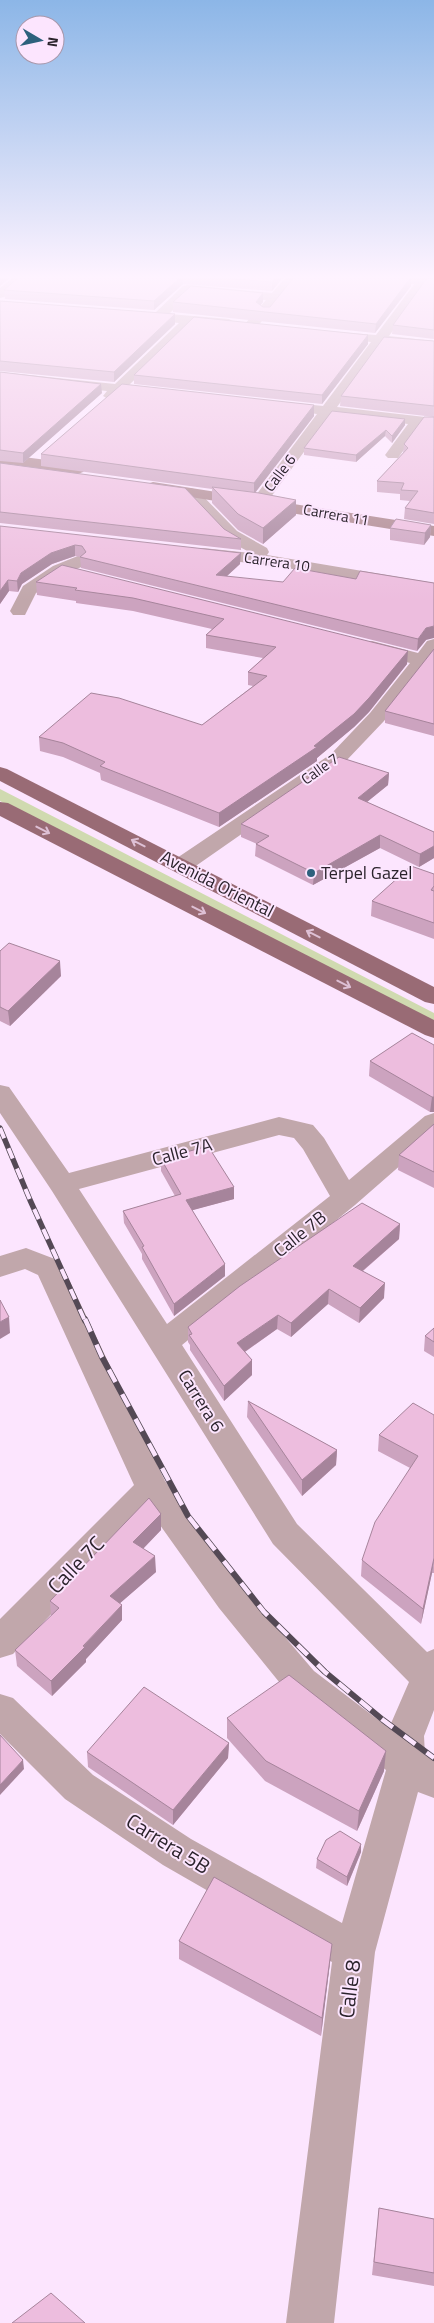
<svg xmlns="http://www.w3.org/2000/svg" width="434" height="2323" font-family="'Titillium Web',sans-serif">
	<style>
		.green { fill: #d0dab0 }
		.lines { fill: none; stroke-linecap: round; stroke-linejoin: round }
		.minor { fill: #c1a7ab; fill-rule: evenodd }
		.tertiary { fill: #c1a7ab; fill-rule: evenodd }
		.secondary { fill: #aa848b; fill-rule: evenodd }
		.primary { fill: #996b75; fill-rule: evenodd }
		.rail-far1-casing { stroke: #544955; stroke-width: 5.5 }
		.rail-casing { stroke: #544955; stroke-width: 6 }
		.rail-far1 { stroke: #fce5fe; stroke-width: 4; stroke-dasharray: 11; stroke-linecap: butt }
		.rail { stroke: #fce5fe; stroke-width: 4.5; stroke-dasharray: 14; stroke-linecap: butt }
		.wall { fill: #cca3bf }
		.shaded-wall { fill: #a6849b }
		.building { fill: #edbdde; stroke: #a6849b }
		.oneway { stroke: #dec0d5 }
		.poi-dot { fill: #2d617d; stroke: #fce5fe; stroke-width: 2 }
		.labels { text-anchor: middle; stroke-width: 4; stroke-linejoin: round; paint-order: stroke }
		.far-street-label { font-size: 15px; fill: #2b232c; stroke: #fce5fe }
		.poi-label { font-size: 18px; fill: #2b232c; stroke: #fce5fe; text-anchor: start }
		.street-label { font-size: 18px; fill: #2b232c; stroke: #fce5fe }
		.near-street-label { font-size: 21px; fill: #2b232c; stroke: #fce5fe }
	</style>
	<rect width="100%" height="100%" fill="#fce5fe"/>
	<polygon class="green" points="0,789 434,1013 434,1031 0,801"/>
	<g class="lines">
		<g class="minor">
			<polygon points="15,276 29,276 4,297 0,298 0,288"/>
			<polygon points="287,276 300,276 256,328 251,329 244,325 266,300 190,293 169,314 229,319 236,323 229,327 193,324 129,385 159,389 161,392 159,395 121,393 115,399 110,400 103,396 107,391 0,380 0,372 115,384 179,323 137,319 132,318 131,315 132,312 155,313 183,286 187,285 272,293"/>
			<polygon points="423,277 434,278 434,286 426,285 389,336 434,341 434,349 383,344 337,407 434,418 434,426 422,425 398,458 388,458 385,455 408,424 331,415 265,505 253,505 251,502 253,499 317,414 271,408 269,405 271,402 276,401 323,406 371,342 326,337 324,334 326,331 376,335 419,278"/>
			<polygon points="191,488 197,490 237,531 267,548 269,552 267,555 434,583 434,593 275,566 197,557 195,553 197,549 203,548 251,553 225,539 185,496 183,493 185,490"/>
			<polygon points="115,541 121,542 123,546 121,550 65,574 36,593 25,615 13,615 10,611 23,586 53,566"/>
			<polygon points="434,639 434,657 384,721 345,762 190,870 182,872 174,870 171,865 174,860 331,754 370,713 410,663 365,651 363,647 365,643 372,641 418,653 427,641"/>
			<path d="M 0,1085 L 9,1087 L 69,1173 L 279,1117 L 313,1125 L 324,1138 L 349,1180 L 425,1116 L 434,1113 L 434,1136 L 355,1205 L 182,1345 L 297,1524 L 427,1652 L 434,1649 L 434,1710 L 424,1736 L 425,1755 L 434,1760 L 434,1798 L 418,1792 L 375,1952 L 334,2323 L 286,2323 L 332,1962 L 163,1865 L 65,1799 L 0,1734 L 0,1694 L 13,1698 L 93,1775 L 191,1839 L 342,1923 L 386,1770 L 288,1693 L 219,1608 L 150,1511 L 13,1654 L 0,1658 L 0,1619 L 134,1485 L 38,1275 L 25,1269 L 0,1277 L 0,1256 L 26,1248 L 60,1261 L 165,1481 L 243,1588 L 314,1671 L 389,1728 L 409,1682 L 273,1544 L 52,1191 L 0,1113 ZM 279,1135 L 294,1138 L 303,1149 L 330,1196 L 167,1324 L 79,1189 Z"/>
		</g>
		<polygon class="tertiary" points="366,276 433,276 427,284 423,285 372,280"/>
		<g class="secondary">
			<polygon points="0,454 78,464 83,466 86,469 83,472 78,474 0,464"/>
			<polygon points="153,482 434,526 434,536 147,490 145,487 147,484"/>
		</g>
		<g class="primary">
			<polygon points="0,767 7,769 434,987 434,1004 425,1002 0,781"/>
			<polygon points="0,802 8,803 434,1020 434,1038 425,1035 0,816"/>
		</g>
		<defs>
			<polyline id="rail-far1" points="0,1128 30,1200 85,1321"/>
			<polyline id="rail" points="85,1319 102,1357 188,1516 264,1612 325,1672 383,1720 434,1758"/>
		</defs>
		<use href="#rail-far1" class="rail-far1-casing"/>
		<use href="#rail" class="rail-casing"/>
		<use href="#rail-far1" class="rail-far1"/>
		<use href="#rail" class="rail"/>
	</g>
	<g class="wall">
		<polygon points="20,276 284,276 272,291 183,284 154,310 5,299 4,290"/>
		<polygon points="434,278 434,339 392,334 393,325"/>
		<polygon points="411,286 375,333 173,312 173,302 263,302 260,305 263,307"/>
		<polygon points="0,301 175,314 175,324 114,382 0,371"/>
		<polygon points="434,341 434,417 340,406 341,396"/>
		<polygon points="368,344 322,404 134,384 134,375"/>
		<polygon points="0,372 102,393 23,463 0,461"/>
		<polygon points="314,405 314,416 255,493 296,515 263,544 238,530 212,503 212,489 41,466 41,454"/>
		<polygon points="434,417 434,524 404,519 405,508 410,501 400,500 400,494 377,492 377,481 403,453 404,444"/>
		<polygon points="405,419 405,425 392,443 385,436 356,462 304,455 304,448"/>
		<polygon points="0,463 224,529 241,539 241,550 0,523"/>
		<polygon points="431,525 430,537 424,545 390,540 390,528"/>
		<polygon points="0,526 240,564 227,576 426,640 417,651 81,568 80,557 75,556 52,564 22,584 18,592 9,591 0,604"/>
		<polygon points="62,565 407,664 369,712 354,727 317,758 317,761 219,827 101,780 100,773 63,757 40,751 39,737 202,725 253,686 248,685 248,672 263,658 206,648 206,635 212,629 133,611 76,603 76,601 37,595 36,582"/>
		<polygon points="434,649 434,736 385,723 385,711"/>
		<polygon points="389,773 388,785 367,802 434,832 434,858 419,867 380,848 313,885 255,856 256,844 257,844 241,837 241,824"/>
		<polygon points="434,874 434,939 371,916 372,901"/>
		<polygon points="0,951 61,976 10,1026 0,1021"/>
		<polygon points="434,1045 434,1112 430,1112 369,1076 370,1061"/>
		<polygon points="434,1124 434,1188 398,1170 399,1155"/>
		<polygon points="161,1159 234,1187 234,1199 192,1210 225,1264 225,1276 174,1316 142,1259 142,1254 124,1223 123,1211 175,1196 161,1171"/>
		<polygon points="400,1224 399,1239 363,1271 384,1298 359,1323 328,1304 291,1337 277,1329 245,1352 252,1360 252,1375 224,1401 190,1350 190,1345 188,1342 188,1327"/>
		<polygon points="434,1328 434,1357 424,1351 425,1336"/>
		<polygon points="248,1401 337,1450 336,1465 302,1496 247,1417"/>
		<polygon points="434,1415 434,1573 432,1573 421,1624 361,1576 362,1560 410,1468 378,1451 379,1435"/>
		<polygon points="161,1514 161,1530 143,1549 156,1572 120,1603 122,1620 86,1659 86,1662 52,1696 17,1666 15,1650 51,1616 50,1601"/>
		<polygon points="227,1718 384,1771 357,1831 265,1781 227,1738"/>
		<polygon points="229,1743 228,1758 173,1825 88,1767 87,1752"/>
		<polygon points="361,1844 361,1852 347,1886 316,1868 317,1859"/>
		<polygon points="179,1941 332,1944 321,2036 179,1959"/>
		<polygon points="379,2208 434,2219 434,2286 372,2275"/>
	</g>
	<g class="shaded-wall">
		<polygon points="1,276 12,276 0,286 0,277"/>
		<polygon points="182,276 183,276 183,284 154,310 154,301"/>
		<polygon points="277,276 284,276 272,291 272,282"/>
		<polygon points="411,277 411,286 375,333 376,324"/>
		<polygon points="263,293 263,302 256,311 256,302"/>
		<polygon points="175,314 175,324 114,382 114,372"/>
		<polygon points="368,335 368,344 322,404 322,395"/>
		<polygon points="101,384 102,393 23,463 23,453"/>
		<polygon points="314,405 314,416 254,494 254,483"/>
		<polygon points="405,419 405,425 392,443 392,436"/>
		<polygon points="386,430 385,436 356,462 356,455"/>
		<polygon points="296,500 296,515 263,544 263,528"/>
		<polygon points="431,525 430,537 424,545 425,533"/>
		<polygon points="75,545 75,556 52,564 22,584 18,592 17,581 21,573 51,553"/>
		<polygon points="241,553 240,564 216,586 216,575"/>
		<polygon points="8,580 9,591 0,604 0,591"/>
		<polygon points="434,626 434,638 426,640 417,651 418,639 426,628"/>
		<polygon points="408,651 407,664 369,712 354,727 317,758 317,761 219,827 219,813 314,746"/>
		<polygon points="389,773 388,785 357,810 358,798"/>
		<polygon points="380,835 380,848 313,885 314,873"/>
		<polygon points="434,846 434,858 419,867 420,854"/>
		<polygon points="60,961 61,976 10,1026 8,1011"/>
		<polygon points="432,1097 434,1097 434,1112 430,1112"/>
		<polygon points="234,1187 234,1199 186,1212 186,1200"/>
		<polygon points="400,1224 399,1239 352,1280 353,1266"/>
		<polygon points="225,1264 225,1276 174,1316 174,1304"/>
		<polygon points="385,1283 384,1298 359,1323 360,1308"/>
		<polygon points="329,1289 328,1304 291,1337 291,1323"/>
		<polygon points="278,1315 277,1329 236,1358 237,1343"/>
		<polygon points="9,1317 10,1333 0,1339 0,1322"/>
		<polygon points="252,1360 252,1375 224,1401 224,1386"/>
		<polygon points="337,1450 336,1465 302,1496 302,1480"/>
		<polygon points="161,1514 161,1530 134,1558 133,1542"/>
		<polygon points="155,1556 156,1572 111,1611 110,1596"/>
		<polygon points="434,1558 432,1573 421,1624 423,1609"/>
		<polygon points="122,1605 122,1620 86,1659 86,1662 52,1696 51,1681"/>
		<polygon points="229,1743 228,1758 173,1825 173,1810"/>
		<polygon points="386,1751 384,1771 357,1831 359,1811"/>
		<polygon points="23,1760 24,1769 0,1795 0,1785"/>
		<polygon points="361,1844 361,1852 347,1886 347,1877"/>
		<polygon points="332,1944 330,1963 321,2036 322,2018"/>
	</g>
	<g class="building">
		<polygon points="20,276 182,276 154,301 4,290"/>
		<polygon points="198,276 277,276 272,282"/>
		<polygon points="295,276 411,277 376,324 173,302 191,286 263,293 256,302 263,307 270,307"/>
		<polygon points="427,278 434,278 434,330 393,325"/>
		<polygon points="0,301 175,314 114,372 0,361"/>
		<polygon points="194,317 368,335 322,395 134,375"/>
		<polygon points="384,337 434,341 434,406 341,396"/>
		<polygon points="0,372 101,384 23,453 0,450"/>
		<polygon points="122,384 314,405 254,483 41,454"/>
		<polygon points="332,411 405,419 392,436 386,430 356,455 304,448"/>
		<polygon points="424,417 434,417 434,513 405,508 418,491 401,490 404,483 377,481 408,448 404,444"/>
		<polygon points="0,463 185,488 224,529 241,539 0,512"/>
		<polygon points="212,487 259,493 296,500 263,528 238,514"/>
		<polygon points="396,519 431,525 425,533 390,528"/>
		<polygon points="0,526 241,553 216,575 283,582 295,568 356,579 360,571 434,583 434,626 426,628 418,639 80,557 86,552 82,546 75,545 51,553 21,573 17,581 8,580 0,591"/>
		<polygon points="62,565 408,651 369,698 354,714 314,746 317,747 219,813 100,766 105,762 63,743 39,737 91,693 119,698 202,725 267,676 248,672 276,647 206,635 224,619 133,598 75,590 77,588 36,582"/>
		<polygon points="434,649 434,724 385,711"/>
		<polygon points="339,757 389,773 358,798 434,832 434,846 420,854 380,835 314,873 256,844 269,836 241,824"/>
		<polygon points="411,866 434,874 434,886 431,890 434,891 434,923 372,901"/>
		<polygon points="9,943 60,961 8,1011 0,1007 0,951"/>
		<polygon points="412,1033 434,1045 434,1097 432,1097 370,1061"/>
		<polygon points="434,1124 434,1172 399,1155"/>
		<polygon points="208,1146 234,1187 186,1200 225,1264 174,1304 142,1247 144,1246 123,1211 181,1194 161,1159"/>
		<polygon points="362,1203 400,1224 353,1266 385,1283 360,1308 329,1289 291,1323 278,1315 237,1343 252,1360 224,1386 189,1335 192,1334 188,1327 240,1286"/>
		<polygon points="0,1300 9,1317 0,1322"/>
		<polygon points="434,1328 434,1342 425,1336"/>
		<polygon points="248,1401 337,1450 302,1480"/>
		<polygon points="413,1403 434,1415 434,1558 423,1609 362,1560 375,1522 418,1456 379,1435"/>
		<polygon points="149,1498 161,1514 133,1542 155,1556 110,1596 122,1605 83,1646 85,1647 51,1681 15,1650 59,1608 50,1601"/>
		<polygon points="289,1675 386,1751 359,1811 266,1761 227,1718"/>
		<polygon points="144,1687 229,1743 173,1810 87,1752"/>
		<polygon points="0,1735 23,1760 0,1785"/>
		<polygon points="340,1831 361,1844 347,1877 317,1859 326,1840"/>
		<polygon points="214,1877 332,1944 322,2018 179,1941"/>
		<polygon points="379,2208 434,2219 434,2273 374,2262"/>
		<polygon points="51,2293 85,2323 12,2323"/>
	</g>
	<defs><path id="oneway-shaft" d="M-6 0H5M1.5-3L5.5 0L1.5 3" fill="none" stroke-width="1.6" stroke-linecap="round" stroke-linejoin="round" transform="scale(1.25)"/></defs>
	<g class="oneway">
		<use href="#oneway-shaft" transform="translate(43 830) rotate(27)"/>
		<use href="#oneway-shaft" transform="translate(138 843) rotate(-153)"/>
		<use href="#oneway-shaft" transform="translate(199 910) rotate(27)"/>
		<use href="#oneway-shaft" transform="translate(313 934) rotate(-153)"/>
		<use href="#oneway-shaft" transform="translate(344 984) rotate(27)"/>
	</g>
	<linearGradient id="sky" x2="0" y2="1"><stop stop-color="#8cb6e7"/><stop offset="0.46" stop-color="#fef3ff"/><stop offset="1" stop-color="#fef3ff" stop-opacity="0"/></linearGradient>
	<rect width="434" height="602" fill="url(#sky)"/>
	<circle class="poi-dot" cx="311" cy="873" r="5"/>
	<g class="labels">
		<g class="far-street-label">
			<text transform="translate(280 473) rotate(-53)" y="5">Calle 6</text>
			<text transform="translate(336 515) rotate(10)" y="5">Carrera 11</text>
			<text transform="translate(277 562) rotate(8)" y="5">Carrera 10</text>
			<text transform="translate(320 769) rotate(-36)" y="5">Calle 7</text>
		</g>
		<g class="poi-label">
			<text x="321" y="879">Terpel Gazel</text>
		</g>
		<g class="street-label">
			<text transform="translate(217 884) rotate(27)" y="6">Avenida Oriental</text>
			<text transform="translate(182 1152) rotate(-15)" y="6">Calle 7A</text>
			<text transform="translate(300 1234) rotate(-39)" y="6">Calle 7B</text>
			<text transform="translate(201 1401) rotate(58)" y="6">Carrera 6</text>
		</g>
		<g class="near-street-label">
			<text transform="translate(76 1565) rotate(-46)" y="7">Calle 7C</text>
			<text transform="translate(168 1844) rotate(32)" y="7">Carrera 5B</text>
			<text transform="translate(350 1989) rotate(-83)" y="7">Calle 8</text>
		</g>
	</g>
	<g transform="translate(40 40) rotate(99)"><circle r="24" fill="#fce5fe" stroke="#a897aa"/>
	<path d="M0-4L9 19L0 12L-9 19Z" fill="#2d617d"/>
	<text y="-8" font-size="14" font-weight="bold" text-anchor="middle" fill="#2b232c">N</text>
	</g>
</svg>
